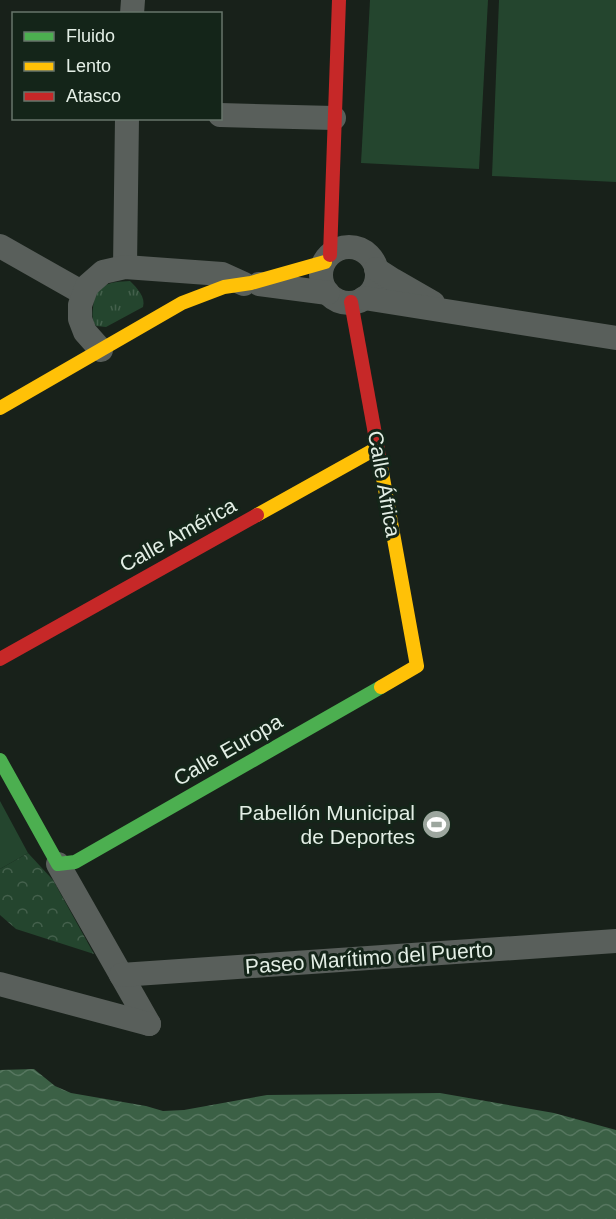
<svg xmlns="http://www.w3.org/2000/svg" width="616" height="1219" font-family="Helvetica,sans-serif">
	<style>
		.grass { fill: url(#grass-tufts) }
		.park { fill: url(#park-crowns) }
		.pitch { fill: #24452e }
		.water { fill: url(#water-waves) }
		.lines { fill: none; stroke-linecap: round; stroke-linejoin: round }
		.street { stroke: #595f5b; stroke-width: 24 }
		.fast { stroke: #4caf50; stroke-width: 14 }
		.slow { stroke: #ffc107; stroke-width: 14 }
		.jam { stroke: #c62828; stroke-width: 14 }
		.labels { text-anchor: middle; stroke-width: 6; stroke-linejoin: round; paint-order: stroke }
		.street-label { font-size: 21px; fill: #e3eee5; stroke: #142519 }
		.poi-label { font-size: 21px; fill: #e3eee5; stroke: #142519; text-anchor: end }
	</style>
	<defs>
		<pattern id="grass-tufts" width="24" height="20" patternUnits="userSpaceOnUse" patternTransform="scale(1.5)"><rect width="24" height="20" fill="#24452e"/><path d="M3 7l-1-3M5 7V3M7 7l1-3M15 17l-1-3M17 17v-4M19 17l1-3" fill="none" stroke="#44604c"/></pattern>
		<pattern id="park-crowns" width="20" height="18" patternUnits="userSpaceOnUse" patternTransform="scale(1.5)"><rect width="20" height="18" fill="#24452e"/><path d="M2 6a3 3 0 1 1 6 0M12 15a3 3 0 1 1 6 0" fill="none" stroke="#44604c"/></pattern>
		<pattern id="water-waves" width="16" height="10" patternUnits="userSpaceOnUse" patternTransform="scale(1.5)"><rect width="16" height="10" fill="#3b6045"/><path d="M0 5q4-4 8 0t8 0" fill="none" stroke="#577760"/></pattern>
	</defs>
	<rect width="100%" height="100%" fill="#18211a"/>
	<path class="grass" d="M 130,281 C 137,288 146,297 143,307 L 106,327 L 96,326 C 92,320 92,315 93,308 C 95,284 108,282 130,281 Z"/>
	<polygon class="park" points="28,853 53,880 94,954 16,929 0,915 0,869"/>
	<g class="pitch">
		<polygon points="370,0 488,0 479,169 361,163"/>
		<polygon points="499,0 616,0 616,182 492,176"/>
		<polygon points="0,801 28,853 0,869"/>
	</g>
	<polygon class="water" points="34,1069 55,1086 71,1093 146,1106 163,1111 184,1110 267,1095 440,1093 554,1113 616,1130 616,1219 0,1219 0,1070"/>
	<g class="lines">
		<g class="street">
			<polyline points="132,14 133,0"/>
			<polyline points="220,115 334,118"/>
			<polyline points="0,246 83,293"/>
			<circle cx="349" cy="275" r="28"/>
			<polyline points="125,267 127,118"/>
			<polyline points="376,269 393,280 433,303"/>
			<polyline points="259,284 328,293"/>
			<polyline points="364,298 616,338"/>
			<polyline points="101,350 85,332 80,319 80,305 87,286 103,272 125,267 222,274 244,284"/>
			<polyline points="58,864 149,1024"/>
			<polyline points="121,975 616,941"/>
			<polyline points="0,984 149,1024"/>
		</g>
		<polyline class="fast" points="0,760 58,864 75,862 381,687"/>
		<g class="slow">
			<polyline points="0,408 182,303 224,287 251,283 325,262"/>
			<polyline points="257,515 377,448"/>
			<polyline points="381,687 417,666 381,467"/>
		</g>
		<g class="jam">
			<polyline points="330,255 339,0"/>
			<polyline points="351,302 381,467"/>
			<polyline points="0,659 257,515"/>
		</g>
	</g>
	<defs>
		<symbol id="stadium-disc" viewBox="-11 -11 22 22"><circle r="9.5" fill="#9ca69e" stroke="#142519"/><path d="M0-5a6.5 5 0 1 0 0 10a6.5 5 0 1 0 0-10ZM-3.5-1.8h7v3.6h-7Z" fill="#fff"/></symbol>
	</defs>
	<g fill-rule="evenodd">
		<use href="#stadium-disc" x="420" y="808" width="33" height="33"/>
	</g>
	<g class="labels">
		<g class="street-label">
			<text transform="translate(384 484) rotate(80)" y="7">Calle África</text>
			<text transform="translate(178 535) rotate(-29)" y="7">Calle América</text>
			<text transform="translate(228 750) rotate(-30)" y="7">Calle Europa</text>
			<text transform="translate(369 958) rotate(-4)" y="7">Paseo Marítimo del Puerto</text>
		</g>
		<g class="poi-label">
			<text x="415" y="820">Pabellón Municipal<tspan x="415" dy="24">de Deportes</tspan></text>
		</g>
	</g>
	<rect x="12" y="12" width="210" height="108" fill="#142519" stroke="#67756b" stroke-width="1.5"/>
	<rect x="24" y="32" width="30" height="9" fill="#4caf50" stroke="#67756b" stroke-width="1.5"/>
	<text x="66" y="42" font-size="18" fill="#e3eee5">Fluido</text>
	<rect x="24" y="62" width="30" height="9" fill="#ffc107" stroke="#67756b" stroke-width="1.5"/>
	<text x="66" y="72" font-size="18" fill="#e3eee5">Lento</text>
	<rect x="24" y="92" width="30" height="9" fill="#c62828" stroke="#67756b" stroke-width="1.5"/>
	<text x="66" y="102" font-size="18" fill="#e3eee5">Atasco</text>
</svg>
